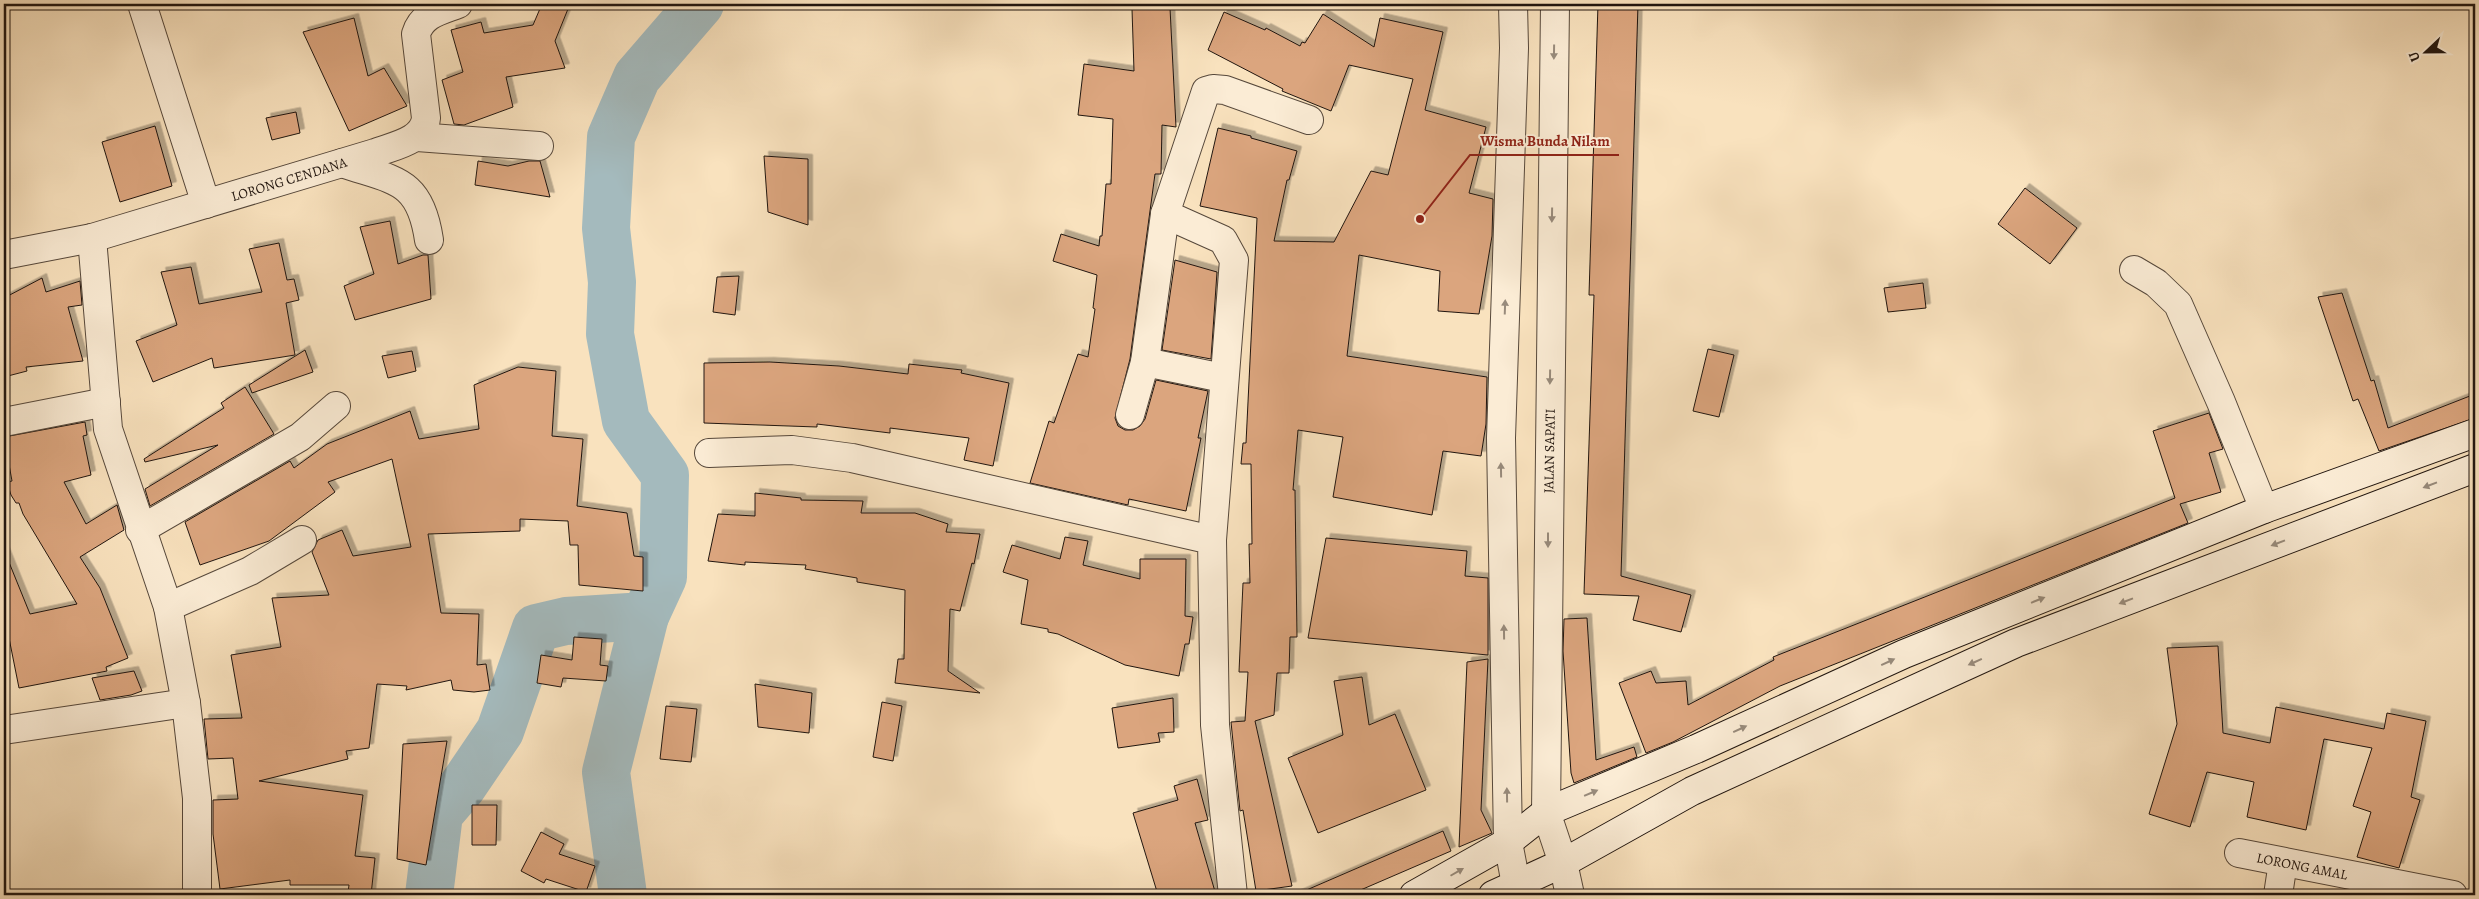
<svg xmlns="http://www.w3.org/2000/svg" width="2479" height="899" font-family="Alegreya,serif">
	<style>
		.lines { fill: none; stroke-linecap: round; stroke-linejoin: round }
		.river { stroke: #a4babd; stroke-width: 48 }
		.building { fill: #dba57e; stroke: #20150f; filter: url(#shadow) }
		.street-casing { stroke: #56483b; stroke-width: 30 }
		.secondary-casing { stroke: #20150f; stroke-width: 30 }
		.street { stroke: #fbecd5; stroke-width: 28 }
		.secondary { stroke: #fbecd5; stroke-width: 28 }
		.oneway { fill: #988b7c }
		.labels { text-anchor: middle; stroke-width: 4; stroke-linejoin: round; paint-order: stroke }
		.street-label { font-size: 14px; fill: #20150f; stroke: #fbecd5 }
		.leader { fill: none; stroke: #8f2418; stroke-width: 2 }
		.callout-dot { fill: #8f2418; stroke: #fbecd5; stroke-width: 2 }
		.callout-label { font-size: 15px; text-anchor: middle; font-weight: bold; fill: #8f2418; stroke: #fbecd5; stroke-width: 4; stroke-linejoin: round; paint-order: stroke }
	</style>
	<defs>
		<filter id="shadow"><feDropShadow dx="4.5" dy="-4.5" stdDeviation="0" flood-color="#0004"/></filter>
	</defs>
	<rect width="100%" height="100%" fill="#f9e2be"/>
	<filter id="stains"><feTurbulence type="fractalNoise" baseFrequency=".004" numOctaves="4"/><feColorMatrix values="0 0 0 0 .2 0 0 0 0 .09 0 0 0 0 .02 0 0 0 .5 -.17"/></filter>
	<radialGradient id="worn" r=".72"><stop offset=".6" stop-color="#630" stop-opacity="0"/><stop offset="1" stop-color="#630" stop-opacity=".3"/></radialGradient>
	<g class="lines">
		<g class="river">
			<polyline points="429,895 439,814 462,787 500,731 536,628 566,621 645,616 663,577 665,475 626,421 610,334 612,282 606,228 611,137 637,77 700,4"/>
			<polyline points="623,895 606,772 645,616"/>
		</g>
	</g>
	<g class="building">
		<polygon points="542,4 570,4 555,41 565,68 506,77 513,107 464,125 454,124 442,80 463,72 451,30 481,22 484,33 533,25"/>
		<polygon points="1598,4 1638,4 1621,576 1691,595 1681,632 1633,620 1639,596 1584,594 1594,295 1589,295"/>
		<polygon points="1170,8 1176,127 1162,125 1161,174 1155,174 1130,359 1115,418 1118,426 1125,430 1133,430 1140,426 1145,419 1156,380 1208,391 1198,438 1201,438 1186,511 1129,499 1128,505 1030,483 1049,421 1054,423 1078,354 1088,357 1095,309 1093,308 1097,275 1053,261 1061,234 1099,246 1100,236 1102,236 1106,184 1111,184 1113,119 1078,115 1084,64 1134,71 1132,9"/>
		<polygon points="1224,12 1265,30 1266,28 1300,46 1302,42 1305,43 1323,14 1374,47 1380,18 1443,32 1425,110 1486,127 1469,193 1493,199 1492,236 1479,314 1438,311 1440,271 1359,255 1347,356 1487,377 1486,424 1481,456 1443,451 1432,515 1333,497 1343,437 1298,430 1293,490 1295,490 1297,637 1290,637 1289,673 1277,673 1274,715 1255,721 1292,886 1256,891 1243,810 1240,811 1231,722 1245,721 1248,672 1239,672 1243,583 1250,583 1249,544 1252,544 1251,464 1241,464 1243,443 1246,443 1257,218 1200,206 1218,128 1251,136 1251,138 1297,151 1289,180 1287,180 1274,241 1334,242 1371,171 1388,175 1413,79 1349,65 1331,111 1282,91 1283,89 1208,50"/>
		<polygon points="354,18 368,76 384,68 407,106 349,131 303,32"/>
		<polygon points="296,112 300,133 272,140 266,118"/>
		<polygon points="155,126 172,186 120,202 102,142"/>
		<polygon points="764,156 808,159 808,225 768,212"/>
		<polygon points="478,161 508,166 529,161 540,161 550,197 475,185"/>
		<polygon points="2025,188 2077,228 2050,264 1998,224"/>
		<polygon points="390,221 398,264 423,255 428,255 431,299 355,320 344,286 374,274 360,227"/>
		<polygon points="279,243 287,280 294,279 299,300 286,303 295,355 214,368 212,358 153,382 136,341 177,325 161,272 191,267 199,304 262,292 249,249"/>
		<polygon points="1175,260 1217,272 1211,359 1162,350"/>
		<polygon points="739,276 735,315 713,312 717,277"/>
		<polygon points="42,278 46,292 80,281 82,305 68,307 83,361 26,367 27,371 4,377 4,298"/>
		<polygon points="1923,283 1926,308 1888,312 1884,288"/>
		<polygon points="2342,293 2371,381 2374,380 2388,428 2475,394 2475,418 2379,451 2358,399 2353,401 2318,297"/>
		<polygon points="1708,349 1734,355 1719,417 1693,411"/>
		<polygon points="305,350 313,372 252,393 249,385"/>
		<polygon points="412,351 416,371 388,378 382,356"/>
		<polygon points="770,362 839,366 908,374 909,364 962,370 961,373 1009,383 993,466 964,460 969,438 890,428 890,433 817,424 817,427 704,423 704,363"/>
		<polygon points="518,367 556,371 552,436 583,439 577,506 627,513 634,556 643,557 643,591 579,585 578,545 570,545 568,521 520,519 520,531 428,534 441,613 479,614 477,665 486,664 490,690 474,692 453,690 451,680 406,690 407,686 377,684 369,748 346,751 348,759 259,781 363,795 355,856 375,858 371,895 348,892 349,885 290,885 290,880 220,889 213,834 213,800 238,799 233,758 208,759 204,719 242,718 231,655 281,647 272,598 329,595 312,552 318,540 342,530 353,556 411,547 392,459 328,482 335,492 269,541 200,565 185,522 290,461 294,468 327,444 410,411 419,439 479,429 474,385"/>
		<polygon points="245,387 274,434 150,506 145,489 218,445 145,462 144,459 224,408 221,403"/>
		<polygon points="2209,413 2223,449 2209,453 2221,492 2180,504 2188,523 1780,686 1673,742 1646,753 1619,683 1651,671 1656,683 1686,681 1688,705 1774,660 1773,657 2175,498 2153,431"/>
		<polygon points="85,422 87,435 83,436 91,475 64,482 86,524 117,505 124,530 80,557 100,588 128,658 106,667 107,671 19,688 4,613 4,550 30,614 77,604 23,514 19,503 16,503 11,495 7,482 12,481 4,437"/>
		<polygon points="755,493 801,498 801,500 863,501 861,513 915,513 948,524 946,532 980,534 974,564 972,563 960,611 950,609 948,671 980,693 895,683 898,659 904,659 905,590 857,582 857,578 805,569 806,565 745,562 745,565 708,561 718,514 755,516"/>
		<polygon points="1065,537 1088,541 1083,565 1140,579 1140,559 1186,559 1185,616 1193,617 1189,644 1185,644 1179,676 1125,665 1058,634 1048,632 1048,629 1021,624 1028,580 1003,572 1012,545 1060,559"/>
		<polygon points="1326,538 1467,551 1465,576 1488,578 1488,655 1308,638"/>
		<polygon points="1587,618 1596,760 1634,747 1637,757 1574,783 1571,773 1563,651 1564,619"/>
		<polygon points="574,637 602,639 600,665 608,666 606,681 563,678 561,687 537,683 541,655 572,660"/>
		<polygon points="2218,646 2223,733 2270,743 2276,707 2384,729 2387,713 2426,721 2411,797 2420,800 2399,868 2357,857 2371,812 2353,806 2372,748 2324,739 2306,830 2247,817 2254,782 2207,772 2190,827 2149,814 2177,724 2167,648"/>
		<polygon points="1488,659 1481,810 1492,833 1459,847 1467,662"/>
		<polygon points="134,671 142,691 131,695 100,700 92,678"/>
		<polygon points="1362,677 1369,725 1395,714 1426,790 1318,833 1288,758 1343,735 1334,681"/>
		<polygon points="755,684 812,693 809,733 758,727"/>
		<polygon points="1173,698 1174,732 1158,733 1160,742 1118,748 1112,708"/>
		<polygon points="882,702 902,706 893,761 873,757"/>
		<polygon points="666,706 697,709 691,762 660,759"/>
		<polygon points="447,741 426,865 397,859 403,744"/>
		<polygon points="1197,779 1208,820 1195,823 1216,895 1158,895 1133,813 1178,800 1174,786"/>
		<polygon points="472,805 497,805 496,845 472,845"/>
		<polygon points="1443,831 1451,851 1349,895 1295,895"/>
		<polygon points="541,832 564,844 559,854 595,866 586,892 546,879 544,883 521,871"/>
	</g>
	<g class="lines">
		<defs>
			<g id="street">
				<polyline points="142,4 206,204"/>
				<polyline points="1513,4 1514,48 1501,438 1508,842 1518,895"/>
				<polyline points="1555,4 1546,812 1563,863 1570,895"/>
				<polyline points="417,137 539,146"/>
				<path d="M 342,163 C 394,181 420,178 429,240"/>
				<polyline points="92,238 108,429 168,607 186,703 197,798 197,895"/>
				<path d="M 4,255 L 92,238 L 375,153 C 393,146 424,141 426,118 L 416,34 C 422,14 440,11 458,4"/>
				<polyline points="2134,270 2156,283 2178,304 2221,402 2264,509"/>
				<polyline points="1145,362 1223,378"/>
				<polyline points="1130,415 1145,362 1165,214"/>
				<polyline points="4,422 106,402"/>
				<polyline points="709,453 792,450 852,458 1212,540 1215,725 1233,895"/>
				<polyline points="140,530 300,437 336,406"/>
				<polyline points="1212,540 1234,260 1223,240 1165,214 1206,91 1213,89 1225,90 1309,120"/>
				<polyline points="168,607 250,571 302,540"/>
				<polyline points="4,730 186,703"/>
				<polyline points="2239,853 2453,895"/>
				<polyline points="2278,895 2283,862"/>
			</g>
			<g id="secondary">
				<polyline points="1414,895 1508,842 1546,812 1696,749 1904,654 2264,509 2475,433"/>
				<polyline points="1493,895 1563,863 1692,791 2016,643 2475,468"/>
			</g>
		</defs>
		<use href="#street" class="street-casing"/>
		<use href="#secondary" class="secondary-casing"/>
		<use href="#street" class="street"/>
		<use href="#secondary" class="secondary"/>
	</g>
	<defs><path id="oneway-solid" d="M-6-.8H1V-3.2L6.5 0L1 3.2V.8H-6Z" transform="scale(1.25)"/></defs>
	<g class="oneway">
		<use href="#oneway-solid" transform="translate(1554 52) rotate(91)"/>
		<use href="#oneway-solid" transform="translate(1552 215) rotate(91)"/>
		<use href="#oneway-solid" transform="translate(1505 307) rotate(-88)"/>
		<use href="#oneway-solid" transform="translate(1550 377) rotate(91)"/>
		<use href="#oneway-solid" transform="translate(1501 470) rotate(-91)"/>
		<use href="#oneway-solid" transform="translate(2430 485) rotate(159)"/>
		<use href="#oneway-solid" transform="translate(1548 540) rotate(90)"/>
		<use href="#oneway-solid" transform="translate(2278 543) rotate(159)"/>
		<use href="#oneway-solid" transform="translate(2038 600) rotate(-22)"/>
		<use href="#oneway-solid" transform="translate(2126 601) rotate(159)"/>
		<use href="#oneway-solid" transform="translate(1504 632) rotate(-91)"/>
		<use href="#oneway-solid" transform="translate(1888 662) rotate(-25)"/>
		<use href="#oneway-solid" transform="translate(1975 662) rotate(156)"/>
		<use href="#oneway-solid" transform="translate(1740 729) rotate(-25)"/>
		<use href="#oneway-solid" transform="translate(1591 793) rotate(-23)"/>
		<use href="#oneway-solid" transform="translate(1507 795) rotate(-91)"/>
		<use href="#oneway-solid" transform="translate(1457 872) rotate(-30)"/>
	</g>
	<g class="labels">
		<g class="street-label">
			<text transform="translate(289 179) rotate(-17)" y="5">LORONG CENDANA</text>
			<text transform="translate(1549 451) rotate(-89)" y="5">JALAN SAPATI</text>
			<text transform="translate(2302 866) rotate(11)" y="5">LORONG AMAL</text>
		</g>
	</g>
	<path class="leader" d="M1420 219L1470 155H1619"/>
	<circle class="callout-dot" cx="1420" cy="219" r="5"/>
	<g class="callout-label">
		<text x="1545" y="146">Wisma Bunda Nilam</text>
	</g>
	<rect width="2479" height="899" fill="none" stroke="#f9e2be" stroke-width="20"/>
	<rect x="5" y="5" width="2469" height="889" fill="none" stroke="#20150f" stroke-width="2.5"/>
	<rect x="10" y="10" width="2459" height="879" fill="none" stroke="#20150f"/>
	<g transform="translate(2426 52) rotate(248)" stroke="#fbecd5" stroke-width="4" paint-order="stroke">
	<path d="M0-4L9 19L0 12L-9 19Z" fill="#20150f"/>
	<text y="-8" font-size="14" font-weight="bold" text-anchor="middle" fill="#20150f">U</text>
	</g>
	<rect width="100%" height="100%" filter="url(#stains)"/>
	<rect width="100%" height="100%" fill="url(#worn)"/>
</svg>
